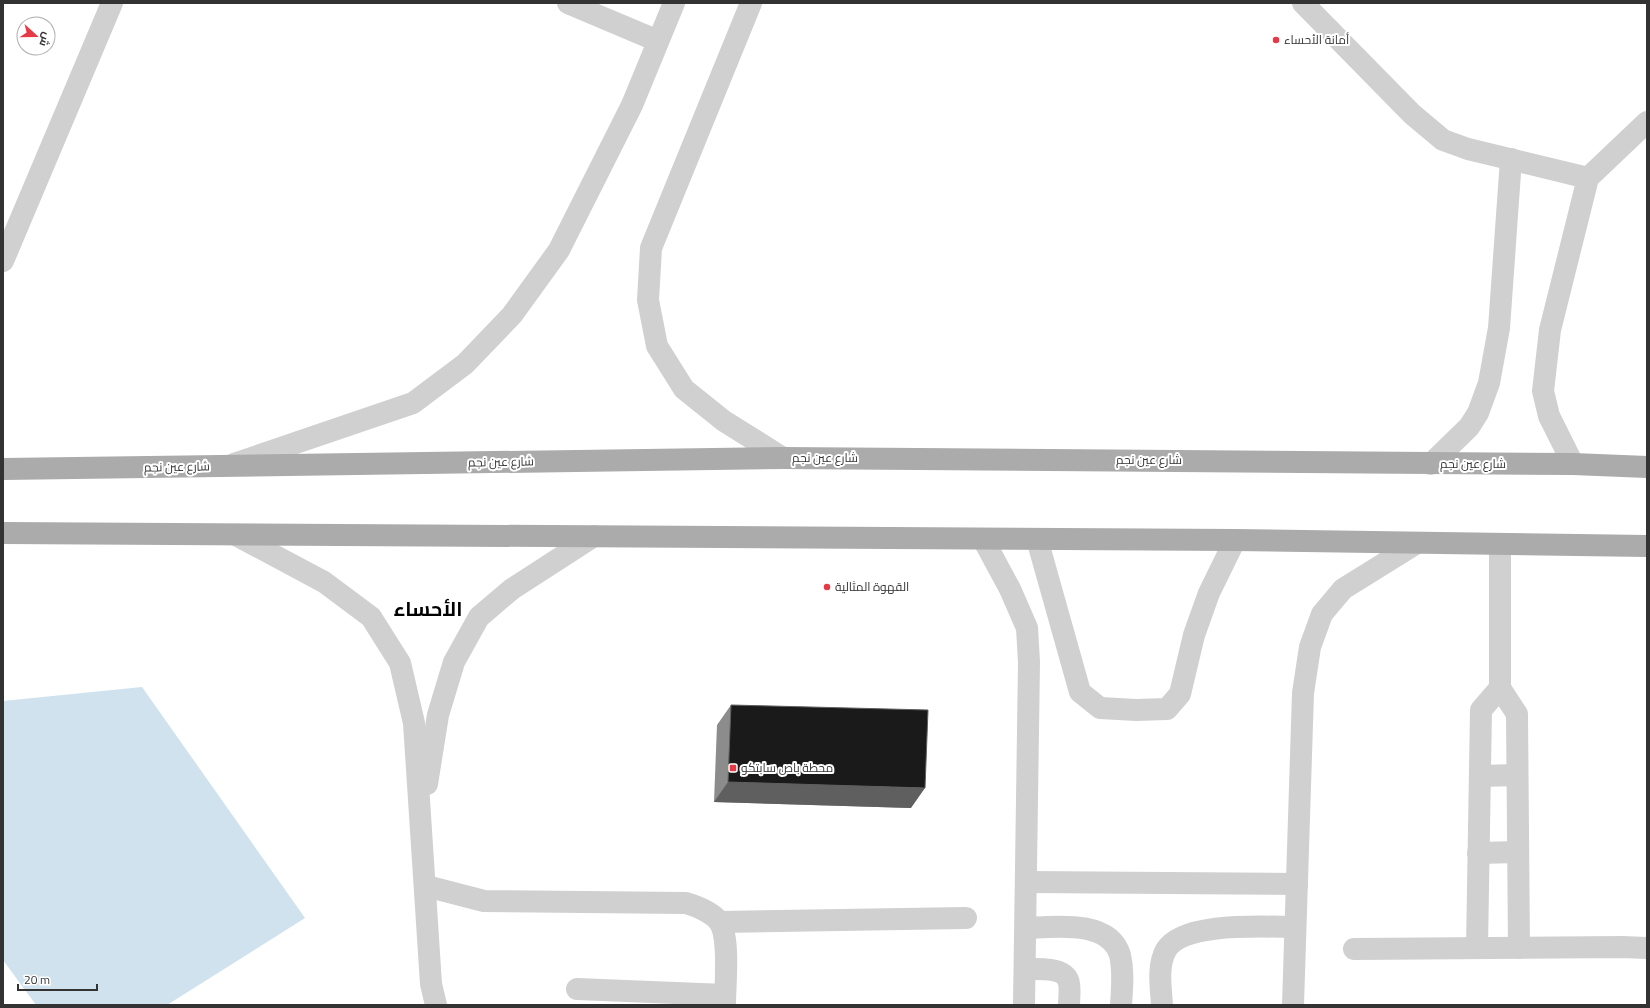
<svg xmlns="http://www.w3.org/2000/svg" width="1650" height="1008" font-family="'Titillium Web',Cairo,sans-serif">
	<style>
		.water { fill: #cfe2ee }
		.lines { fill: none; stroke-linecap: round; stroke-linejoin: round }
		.minor { stroke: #d0d0d0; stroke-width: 22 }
		.major { stroke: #ababab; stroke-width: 22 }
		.wall { fill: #8c8c8c }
		.shaded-wall { fill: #5f5f5f }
		.building { fill: #1a1a1a; stroke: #5f5f5f }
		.poi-dot { fill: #e63946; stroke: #fff; stroke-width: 1.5 }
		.labels { text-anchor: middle; stroke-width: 4; stroke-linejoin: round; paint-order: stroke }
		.poi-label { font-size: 12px; fill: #333; stroke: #fff; text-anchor: start }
		.street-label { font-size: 12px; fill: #333; stroke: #fff }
		.town-label { font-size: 20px; font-weight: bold; fill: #000; stroke: #fff }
	</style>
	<rect width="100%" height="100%" fill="#fff"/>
	<polygon class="water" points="142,687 305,918 167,1005 36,1005 3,960 3,701"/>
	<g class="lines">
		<g class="minor">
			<polyline points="568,3 658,41"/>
			<polyline points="751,3 651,248 648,300 657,346 684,389 724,421 783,458"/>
			<polyline points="1303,3 1412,114 1443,140 1468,149 1588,178"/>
			<polyline points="3,261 112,3"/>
			<polyline points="234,464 413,403 465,364 512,315 559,250 632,105 674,3"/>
			<polyline points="1431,464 1469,427 1478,413 1489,383 1499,328 1511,159"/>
			<polyline points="1573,464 1549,416 1543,391 1550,330 1588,178 1647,122"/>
			<polyline points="236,535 324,582 371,617 400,663 414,723 431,984 436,1005"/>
			<polyline points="983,539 1010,589 1027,628 1029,662 1024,1005"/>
			<polyline points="1037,539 1080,692 1100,708 1136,710 1167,709 1180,694 1194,635 1209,593 1235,540"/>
			<polyline points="1500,544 1500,688 1517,714 1519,948"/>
			<polyline points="1480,776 1517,775"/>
			<polyline points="427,784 438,715 454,662 479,617 512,589 594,536"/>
			<polyline points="1478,853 1518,852"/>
			<polyline points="1027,882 1297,884"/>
			<path d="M 426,886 L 484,901 L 686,903 C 696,906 714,913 720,923 C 730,939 725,985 725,1005"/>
			<polyline points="720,922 966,918"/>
			<path d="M 1026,928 C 1054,927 1109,919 1120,955 C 1124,972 1122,989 1121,1005"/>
			<polyline points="1477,948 1481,710 1500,688"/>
			<polyline points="1354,949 1622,947 1647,948"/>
			<path d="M 1025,969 C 1036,969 1063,967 1068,980 C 1071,986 1069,998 1069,1005"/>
			<polyline points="577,989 725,995"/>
			<path d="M 1162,1005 C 1161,988 1157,966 1166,950 C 1183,921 1266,927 1295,927"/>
			<polyline points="1293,1005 1303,693 1310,647 1322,614 1343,589 1417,543"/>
		</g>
		<g class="major">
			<polyline points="3,469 783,458 1573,464 1647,467"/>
			<polyline points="3,533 1235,540 1647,546"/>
		</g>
	</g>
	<polygon class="wall" points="731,705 911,808 714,802 717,725"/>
	<polygon class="shaded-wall" points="728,782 925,788 911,808 714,802"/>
	<polygon class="building" points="731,705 928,710 925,788 728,782"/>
	<g class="poi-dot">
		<circle cx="1276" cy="40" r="4"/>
		<circle cx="827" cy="587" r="4"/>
		<rect x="729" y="764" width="8" height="8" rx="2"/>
	</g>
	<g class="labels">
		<g class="poi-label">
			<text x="1284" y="44">أمانة الأحساء</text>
			<text x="835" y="591">القهوة المثالية</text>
			<text x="741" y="772">محطة باص سابتكو</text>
		</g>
		<g class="street-label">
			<text x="825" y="462">شارع عين نجم</text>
			<text x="1149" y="464">شارع عين نجم</text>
			<text transform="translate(501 462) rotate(-1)" y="4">شارع عين نجم</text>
			<text x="1473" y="468">شارع عين نجم</text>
			<text transform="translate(177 467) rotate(-1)" y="4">شارع عين نجم</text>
		</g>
		<g class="town-label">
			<text x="428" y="616">الأحساء</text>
		</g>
	</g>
	<rect width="1650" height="1008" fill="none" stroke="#333333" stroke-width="8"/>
	<g transform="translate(36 36) rotate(111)"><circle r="19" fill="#ffffff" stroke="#adadad"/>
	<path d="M0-3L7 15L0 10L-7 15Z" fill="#e63946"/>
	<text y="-6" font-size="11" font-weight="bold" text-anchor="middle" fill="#333333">ش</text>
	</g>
	<path d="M18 984v6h79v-6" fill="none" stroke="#333333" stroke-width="2"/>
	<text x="24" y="984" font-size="12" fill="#333333" stroke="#ffffff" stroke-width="3" paint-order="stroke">20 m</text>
</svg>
